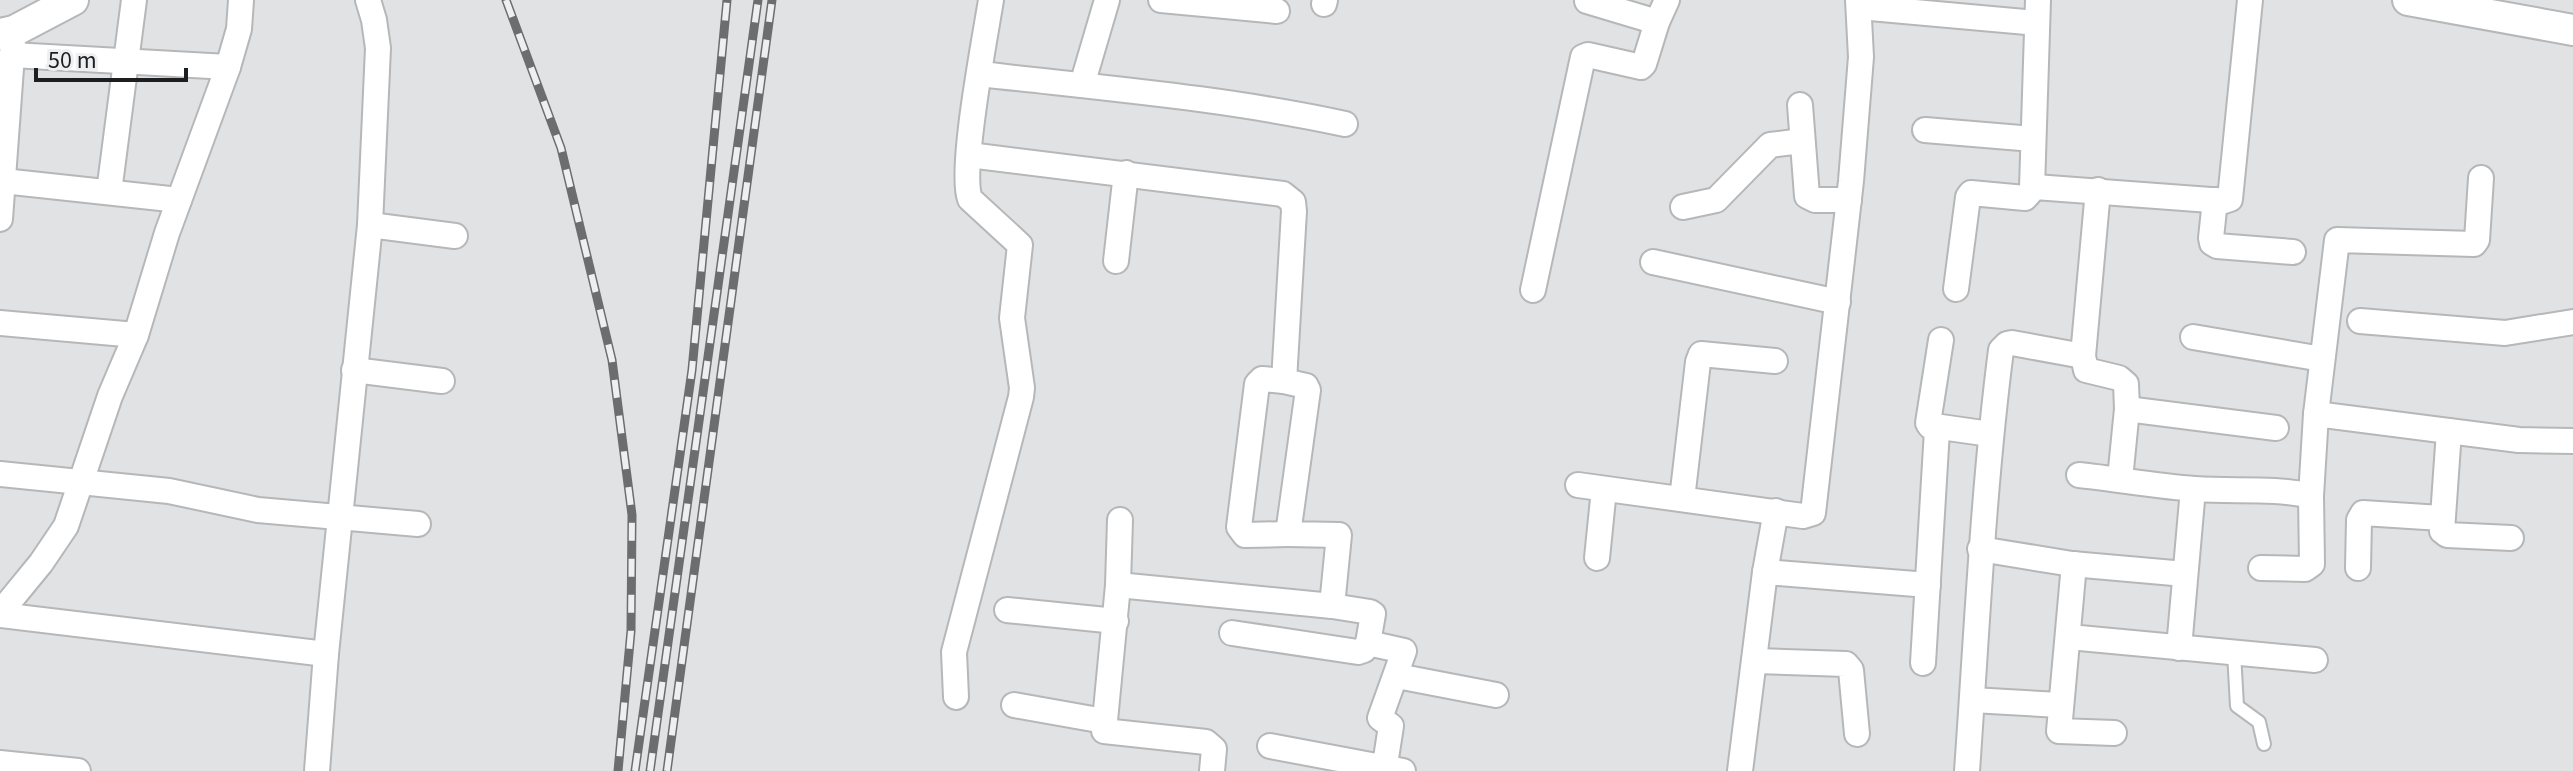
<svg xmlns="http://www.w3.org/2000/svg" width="2573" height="771" font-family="'Source Sans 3',sans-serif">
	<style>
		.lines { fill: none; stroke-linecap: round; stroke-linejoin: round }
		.service-casing { stroke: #b5b7b9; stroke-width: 16 }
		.minor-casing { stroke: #b5b7b9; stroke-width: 28 }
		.tertiary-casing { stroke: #b5b7b9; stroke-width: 34 }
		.service { stroke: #fff; stroke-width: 12 }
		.minor { stroke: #fff; stroke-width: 24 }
		.tertiary { stroke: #fff; stroke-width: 30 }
		.rail-casing { stroke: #6c6d6e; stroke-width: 9 }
		.rail { stroke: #edeff1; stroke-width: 6; stroke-dasharray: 18; stroke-linecap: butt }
	</style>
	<rect width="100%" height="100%" fill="#e0e2e4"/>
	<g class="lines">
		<defs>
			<polyline id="service" points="2234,653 2237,706 2259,722 2264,744"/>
			<g id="minor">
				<polyline points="1161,0 1277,11"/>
				<polyline points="1587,1 1657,22 1667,0"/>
				<polyline points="1324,4 1325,0"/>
				<polyline points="1859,7 2037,23"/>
				<polyline points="12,55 228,67"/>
				<path d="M 980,74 C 1102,88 1225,98 1345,124"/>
				<polyline points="1082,85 1107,0"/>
				<polyline points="1800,105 1807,196 1815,200 1849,200"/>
				<polyline points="1925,130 2033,139"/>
				<polyline points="969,155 1283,194 1293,202 1294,211 1284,381 1262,379 1257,384 1239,527 1245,535 1288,534"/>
				<polyline points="3,181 179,200"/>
				<polyline points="2032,188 2038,0"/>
				<polyline points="2098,190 2083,356 2086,370 2119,378 2126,384 2127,409 2120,479"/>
				<polyline points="109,192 134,0"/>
				<polyline points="2215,200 2211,238 2212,243 2217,246 2293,252"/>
				<polyline points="1683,207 1716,200 1770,145 1802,141"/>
				<polyline points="0,219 13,41"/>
				<polyline points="370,225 455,236"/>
				<polyline points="1116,261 1126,173"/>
				<polyline points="1653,262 1838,302"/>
				<polyline points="1956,289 1968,197 1971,193 2025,198 2035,187 2224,201 2230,199 2250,0"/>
				<polyline points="1533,290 1583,57 1588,55 1641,67 1644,64 1657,22"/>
				<polyline points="2360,321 2505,333 2573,322"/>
				<polyline points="0,323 136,335"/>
				<polyline points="2193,337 2322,359"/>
				<polyline points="354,370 442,381"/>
				<polyline points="2127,409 2276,428"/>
				<polyline points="2316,414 2337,240 2474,244 2477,240 2481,178"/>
				<polyline points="1939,427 1930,426 1928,423 1941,340"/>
				<polyline points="2449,431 2442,531 2447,535 2511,538"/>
				<polyline points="0,474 169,491 258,510 418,524"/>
				<path d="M 2079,475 C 2117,479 2156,486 2195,489 C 2234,492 2273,487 2311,496"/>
				<polyline points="1578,485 1803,516 1813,513 1851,181 1861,57 1858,0"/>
				<polyline points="1682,499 1698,362 1701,354 1775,361"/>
				<polyline points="1980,549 2072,564 2185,574"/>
				<polyline points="1597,558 1604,489"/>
				<polyline points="2074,564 2059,731 2114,733"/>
				<polyline points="2261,568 2305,569 2312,564 2311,496 2316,414 2519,440 2573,441"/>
				<polyline points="2358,568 2359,520 2363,513 2441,518"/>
				<polyline points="1765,572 1928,585"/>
				<polyline points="1118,585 1120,520"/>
				<polyline points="1332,606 1370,612 1373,614 1368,643 1404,651 1380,718 1391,726 1384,771"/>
				<polyline points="1007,610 1116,621"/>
				<polyline points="0,613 41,563 66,526 110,396 136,335 167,233 228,67 239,29 241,0"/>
				<polyline points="0,615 326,654"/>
				<polyline points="1232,633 1358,652 1364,650 1368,643"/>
				<polyline points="2069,637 2315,660"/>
				<polyline points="2179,648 2193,489"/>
				<polyline points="1754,661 1846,664 1851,670 1857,734"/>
				<polyline points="1923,663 1937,430 1941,427 1990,434"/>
				<polyline points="1397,676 1496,695"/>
				<path d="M 956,697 L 954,652 L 1021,397 L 1022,388 L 1012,318 L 1020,245 L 970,199 C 959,171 985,38 991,0"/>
				<polyline points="1972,700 2060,705"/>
				<polyline points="1014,705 1104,721"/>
				<polyline points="1270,746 1403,771"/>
				<polyline points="0,763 78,771"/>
				<polyline points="317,771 326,654 370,225 378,48 374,20 368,0"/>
				<polyline points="1212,771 1214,749 1206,742 1104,731 1118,585 1332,606 1339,535 1288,534 1308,390 1306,386 1284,381"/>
				<polyline points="1740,771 1765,572 1776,511"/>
				<path d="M 1967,771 C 1977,630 1983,490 2001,350 L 2007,344 L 2012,343 L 2083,356"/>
			</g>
			<g id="tertiary">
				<polyline points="2408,0 2573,30"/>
				<polyline points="0,34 14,31 73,0"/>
			</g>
		</defs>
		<use href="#service" class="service-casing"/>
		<use href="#minor" class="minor-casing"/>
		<use href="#tertiary" class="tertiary-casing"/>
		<use href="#service" class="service"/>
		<use href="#minor" class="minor"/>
		<use href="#tertiary" class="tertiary"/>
		<defs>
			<g id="rail">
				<polyline points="506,0 561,148 612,360 632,515 631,631 618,771"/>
				<polyline points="635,771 692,370 727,0"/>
				<polyline points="650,771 758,0"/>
				<polyline points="667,771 772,0"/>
			</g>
		</defs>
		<use href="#rail" class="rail-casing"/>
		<use href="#rail" class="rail"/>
	</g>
	<path d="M36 68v12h150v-12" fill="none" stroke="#1d1e1f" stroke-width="4"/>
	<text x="48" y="68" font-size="24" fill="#1d1e1f" stroke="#edeff1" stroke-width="6" paint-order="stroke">50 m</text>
</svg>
